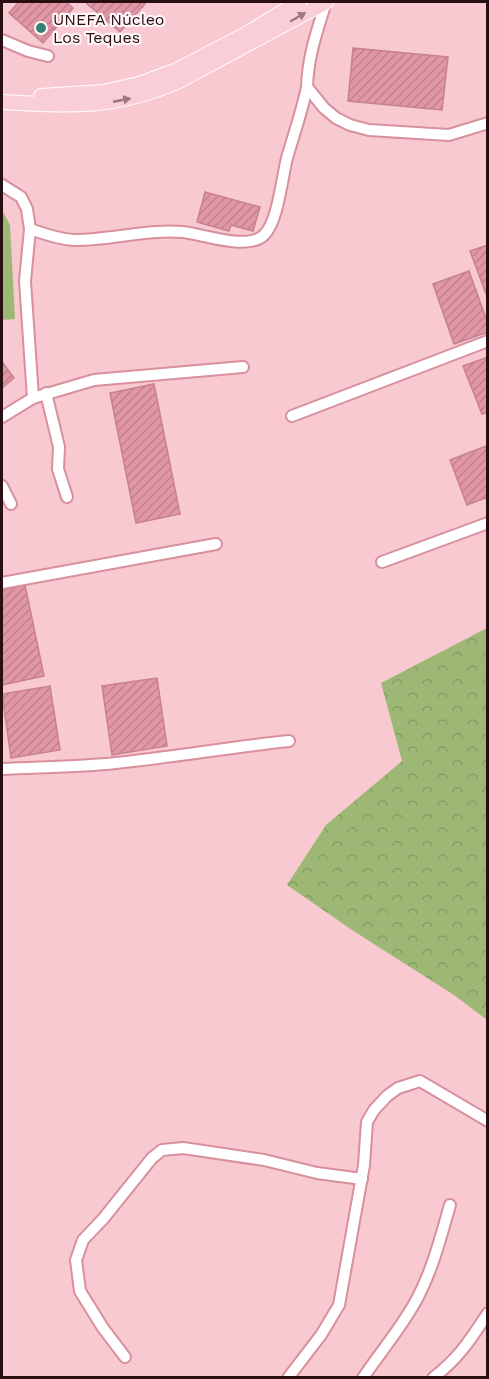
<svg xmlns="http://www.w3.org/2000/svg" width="489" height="1379" font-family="'Work Sans',sans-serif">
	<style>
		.forest { fill: url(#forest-crowns) }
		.green { fill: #9cb874 }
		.building { fill: url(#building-hatch); stroke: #c8808e; stroke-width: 1.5 }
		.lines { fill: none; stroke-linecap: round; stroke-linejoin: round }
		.minor-casing { stroke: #d9909e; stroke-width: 14 }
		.major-casing { stroke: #fff; stroke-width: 16 }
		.minor { stroke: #fff; stroke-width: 10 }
		.major { stroke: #faced6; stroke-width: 14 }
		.oneway { fill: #9c787f }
		.poi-dot { fill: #387f78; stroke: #fef6f7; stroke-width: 2 }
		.labels { text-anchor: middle; stroke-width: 4.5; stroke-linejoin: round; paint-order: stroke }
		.poi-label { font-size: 16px; fill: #290e14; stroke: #fef6f7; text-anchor: start }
	</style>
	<defs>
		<pattern id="forest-crowns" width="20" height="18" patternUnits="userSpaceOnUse" patternTransform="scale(1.5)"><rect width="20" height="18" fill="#9cb874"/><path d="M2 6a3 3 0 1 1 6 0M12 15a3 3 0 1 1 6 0" fill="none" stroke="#869d64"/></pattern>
		<pattern id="building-hatch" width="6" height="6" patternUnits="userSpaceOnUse" patternTransform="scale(1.5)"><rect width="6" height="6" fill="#e197a6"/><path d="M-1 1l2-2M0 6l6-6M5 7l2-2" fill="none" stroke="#c1818e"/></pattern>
	</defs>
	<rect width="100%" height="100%" fill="#f8c9d1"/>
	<polygon class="forest" points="487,628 487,1020 454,995 352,930 287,885 326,825 402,761 381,683"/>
	<polygon class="green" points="2,210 10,225 15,319 2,320"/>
	<g class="building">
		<polygon points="19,2 66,2 73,8 43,43 9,13"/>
		<polygon points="85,2 142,2 145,4 120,32"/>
		<polygon points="353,48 448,57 442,110 348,101"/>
		<polygon points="205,192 260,207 253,231 231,225 229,231 197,222"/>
		<polygon points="488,245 488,299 470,251"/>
		<polygon points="469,271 488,324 488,332 454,344 433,284"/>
		<polygon points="488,357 488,412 482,414 463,366"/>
		<polygon points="2,362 14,378 2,388"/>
		<polygon points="154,384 180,514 136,523 110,393"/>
		<polygon points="486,446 488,497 467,505 450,460"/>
		<polygon points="25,585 44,676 2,685 2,590"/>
		<polygon points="157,678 167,746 112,755 102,686"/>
		<polygon points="50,686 60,750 11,758 2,694"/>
	</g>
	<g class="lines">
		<defs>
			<g id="minor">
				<path d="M 326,2 C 317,31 308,56 307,87 L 324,108 L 336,118 L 350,125 L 369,130 L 449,135 L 488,123"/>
				<polyline points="2,40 28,51 48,56"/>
				<polyline points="2,185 21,197 27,209 30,229 25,281 33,398"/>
				<path d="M 30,229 C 44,234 59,239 74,240 C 111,240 147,229 183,232 C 203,234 248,251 264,235 C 278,222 282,177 287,158 C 294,134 302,111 307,87"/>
				<polyline points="46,393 59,447 58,469 67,497"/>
				<polyline points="292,416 488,341"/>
				<polyline points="2,417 33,398 94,380 243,367"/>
				<polyline points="2,486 11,504"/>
				<polyline points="382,562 488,523"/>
				<polyline points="2,583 216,544"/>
				<path d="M 2,769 C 40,767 78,767 116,763 C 174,757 231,747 289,741"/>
				<polyline points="125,1357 103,1328 80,1291 76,1260 83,1240 103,1219 152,1158 162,1150 183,1148 264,1160 317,1173 362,1179"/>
				<polyline points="288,1378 321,1335 339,1305 364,1165 367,1122 374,1110 387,1096 398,1088 420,1081 488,1121"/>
				<path d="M 363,1378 C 381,1351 403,1326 418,1297 C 433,1268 441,1236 450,1205"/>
				<path d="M 433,1378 C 460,1357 470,1340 488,1313"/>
			</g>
			<g id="major">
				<polyline points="41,96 103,92 139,84 177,70 246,34 299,2"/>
				<path d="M 2,102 C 68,106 116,109 179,81 L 326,2"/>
			</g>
		</defs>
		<use href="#minor" class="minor-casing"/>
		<use href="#major" class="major-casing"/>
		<use href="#minor" class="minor"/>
		<use href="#major" class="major"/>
	</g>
	<defs><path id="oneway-solid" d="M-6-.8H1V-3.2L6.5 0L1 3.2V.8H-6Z" transform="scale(1.5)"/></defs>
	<g class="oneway">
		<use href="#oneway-solid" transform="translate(298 17) rotate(-30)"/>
		<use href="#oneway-solid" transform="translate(122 100) rotate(-11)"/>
	</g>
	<circle class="poi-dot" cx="41" cy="28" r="6"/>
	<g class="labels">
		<g class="poi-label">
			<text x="53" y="25">UNEFA Núcleo<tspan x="53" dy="18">Los Teques</tspan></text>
		</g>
	</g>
	<rect width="489" height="1379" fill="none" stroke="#290e14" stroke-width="6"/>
</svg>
